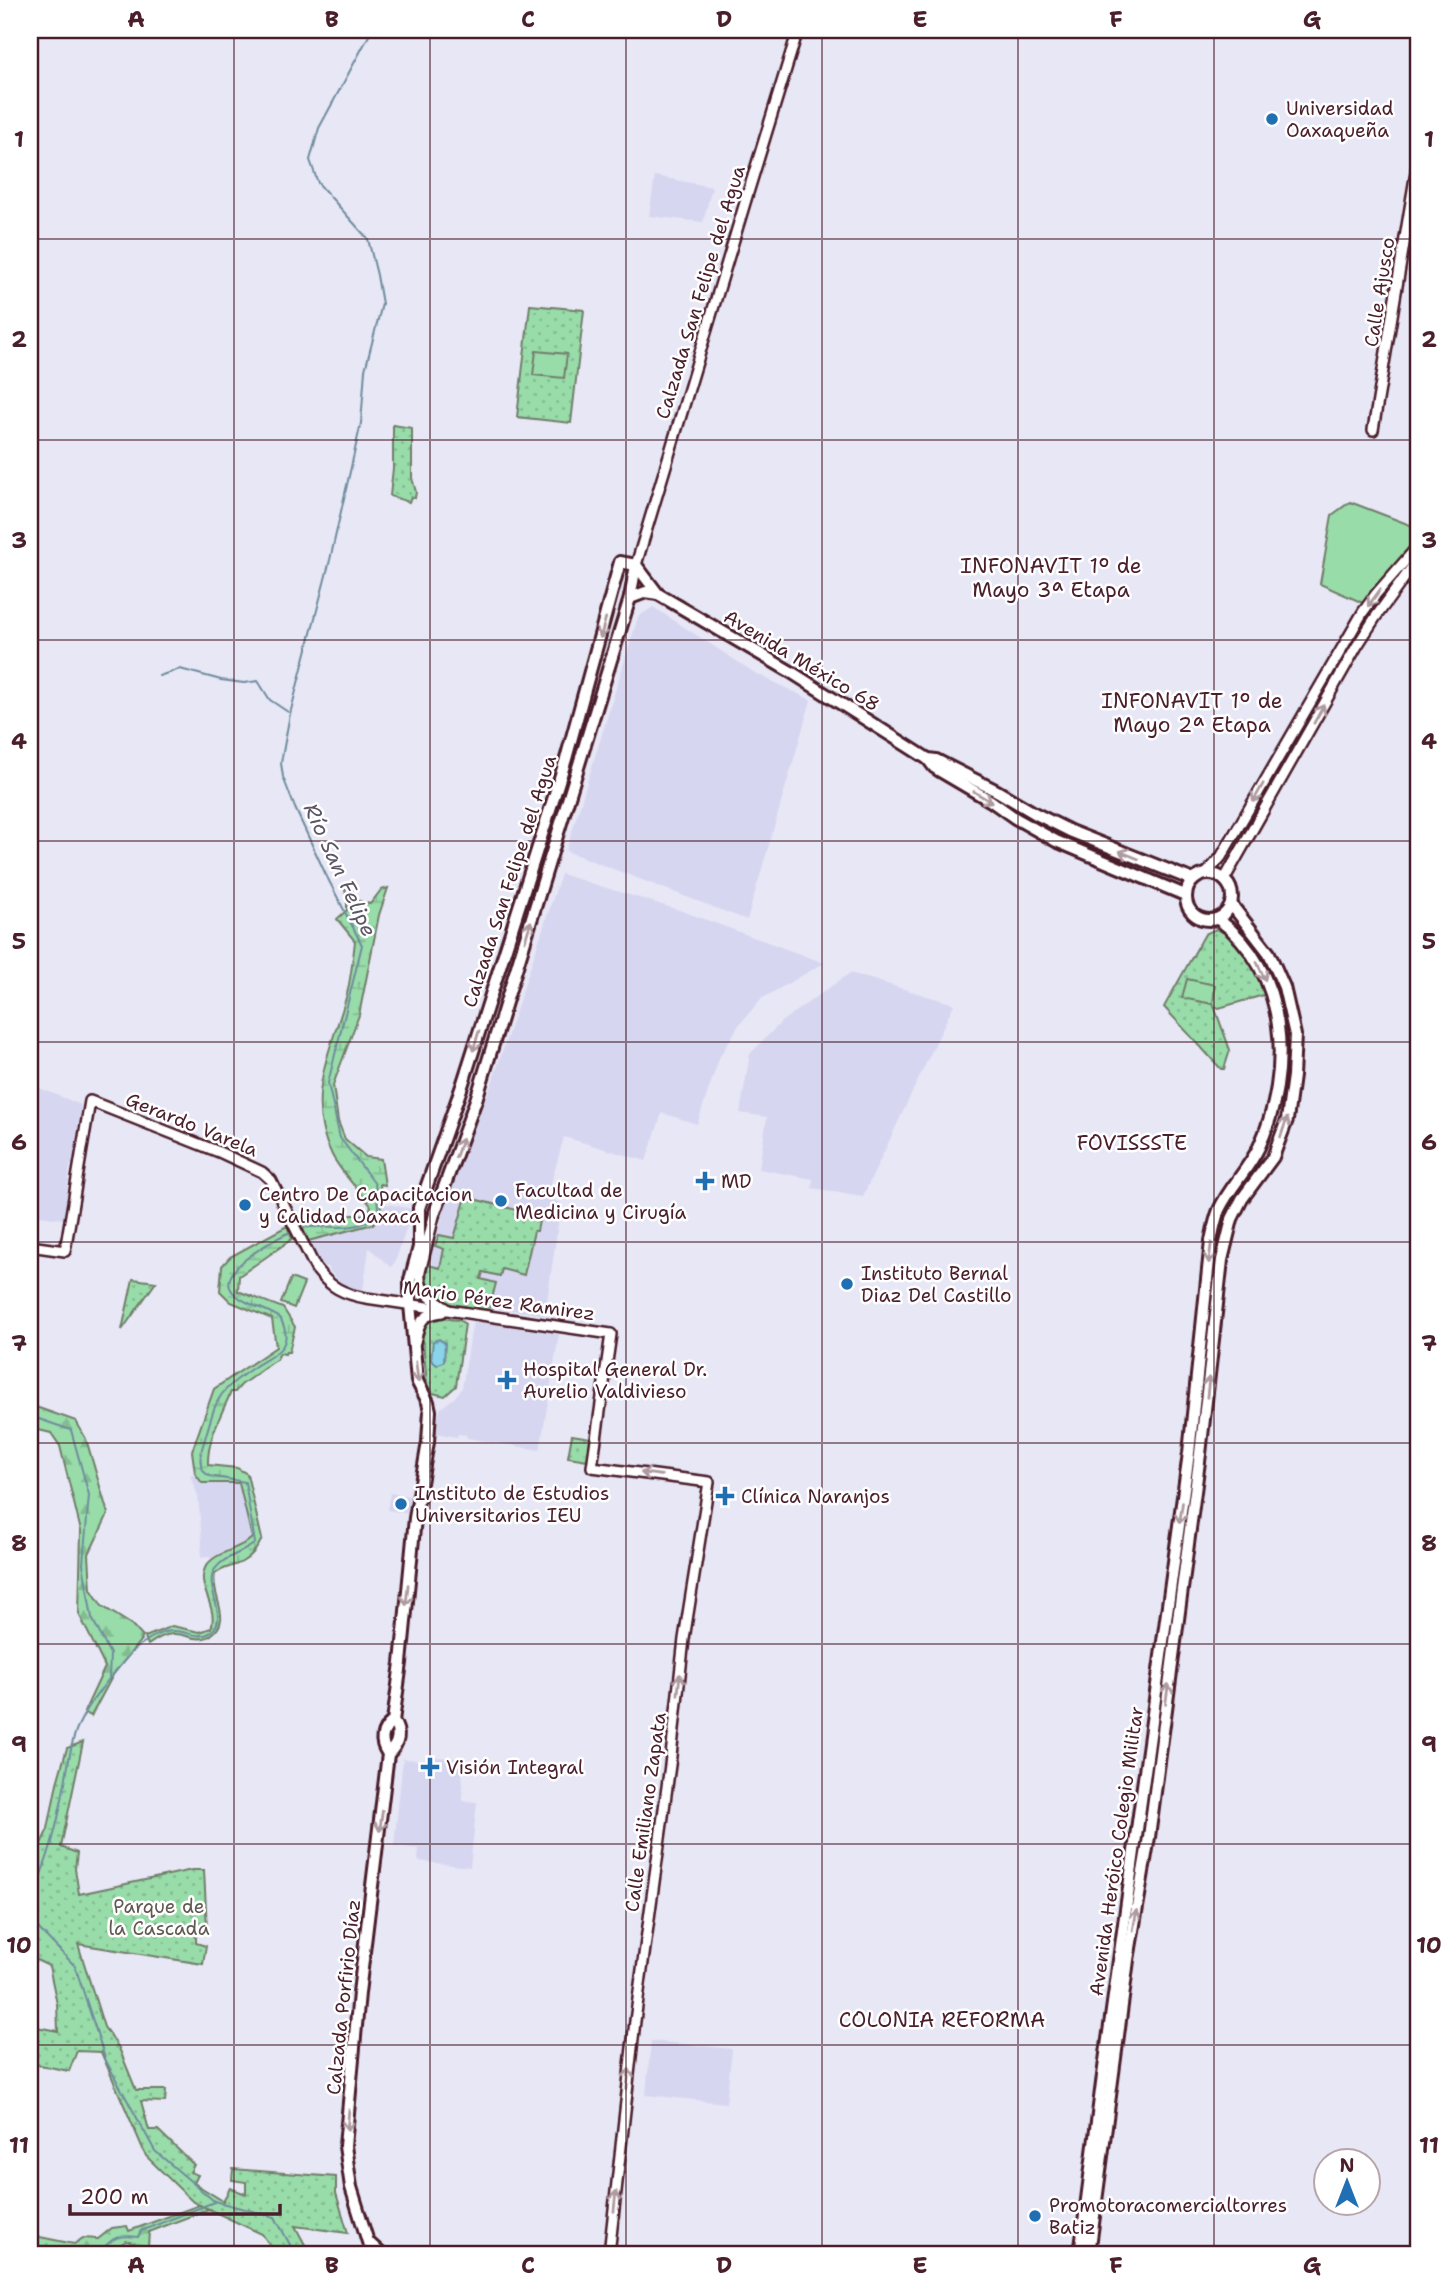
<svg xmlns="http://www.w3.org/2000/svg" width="1448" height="2284" font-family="'Shantell Sans',sans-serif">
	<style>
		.built { fill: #d6d6f0 }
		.green { fill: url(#green-dots); stroke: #717e6a; stroke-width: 2 }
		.forest { fill: url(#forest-firs); stroke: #717e6a; stroke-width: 2 }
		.wetland { fill: url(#wetland-marsh); stroke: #717e6a; stroke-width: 2 }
		.pitch { fill: #98dca9; stroke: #717e6a; stroke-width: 2 }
		.water { fill: url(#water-ripples); stroke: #708c9d; stroke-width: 2 }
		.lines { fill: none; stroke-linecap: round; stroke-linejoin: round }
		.stream { stroke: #708c9d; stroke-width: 2 }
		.secondary-casing { stroke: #4a1f2b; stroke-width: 14 }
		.primary-casing { stroke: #4a1f2b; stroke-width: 16 }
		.secondary { stroke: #fff; stroke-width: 9 }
		.primary { stroke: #fff; stroke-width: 10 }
		.oneway { stroke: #ae9aa0 }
		.grid { fill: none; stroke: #4a1f2b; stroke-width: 2; stroke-opacity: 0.55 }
		.poi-dot { fill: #1f6fb2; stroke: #fff; stroke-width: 2.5 }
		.labels { text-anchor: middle; stroke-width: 5; stroke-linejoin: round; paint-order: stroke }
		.poi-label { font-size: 19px; fill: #4a1f2b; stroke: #fff; text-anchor: start }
		.street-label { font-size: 19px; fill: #4a1f2b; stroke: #fff }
		.park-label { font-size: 19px; fill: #615851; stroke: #fff }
		.neighbourhood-label { font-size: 21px; fill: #4a1f2b; stroke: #fff }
		.water-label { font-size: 21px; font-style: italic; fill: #5d5564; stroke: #fff }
		.neatline { fill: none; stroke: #4a1f2b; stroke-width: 2.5 }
		.grid-label { font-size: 23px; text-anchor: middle; font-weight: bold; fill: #4a1f2b }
	</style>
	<defs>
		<pattern id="green-dots" width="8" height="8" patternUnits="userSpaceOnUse" patternTransform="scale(1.75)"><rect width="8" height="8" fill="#98dca9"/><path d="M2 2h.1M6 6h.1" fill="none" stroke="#84bc92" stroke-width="1.8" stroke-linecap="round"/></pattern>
		<pattern id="forest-firs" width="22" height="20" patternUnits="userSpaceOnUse" patternTransform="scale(1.75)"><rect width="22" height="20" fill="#98dca9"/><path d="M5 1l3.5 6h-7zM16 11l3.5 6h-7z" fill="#84bc92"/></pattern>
		<pattern id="wetland-marsh" width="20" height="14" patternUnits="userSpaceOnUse" patternTransform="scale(1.75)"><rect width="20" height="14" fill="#98dca9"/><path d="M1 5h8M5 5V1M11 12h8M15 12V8" fill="none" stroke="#84bc92"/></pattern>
		<pattern id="water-ripples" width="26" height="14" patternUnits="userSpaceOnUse" patternTransform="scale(1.75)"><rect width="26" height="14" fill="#89d4e9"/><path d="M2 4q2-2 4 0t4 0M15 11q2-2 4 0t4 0" fill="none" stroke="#78b6c8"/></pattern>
	</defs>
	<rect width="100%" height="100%" fill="#e7e7f6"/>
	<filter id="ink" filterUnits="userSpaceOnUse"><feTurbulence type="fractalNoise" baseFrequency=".0143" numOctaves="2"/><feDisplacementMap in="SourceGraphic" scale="14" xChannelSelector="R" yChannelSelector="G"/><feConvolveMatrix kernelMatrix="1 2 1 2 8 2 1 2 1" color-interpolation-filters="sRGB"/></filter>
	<g filter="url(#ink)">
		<g class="built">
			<polygon points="655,176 712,187 703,222 649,216"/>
			<polygon points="653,607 755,673 811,700 747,920 566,851 638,617"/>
			<polygon points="561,874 682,911 824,963 761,999 739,1025 720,1056 697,1124 662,1113 646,1161 564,1137 547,1198 561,1203 545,1315 486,1306 427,1284 425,1274 457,1169 492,1083"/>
			<polygon points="850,973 954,1004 863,1196 812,1188 813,1179 759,1169 767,1117 740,1113 750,1054 782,1021"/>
			<polygon points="30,1084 81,1105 73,1164 70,1165 64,1219 30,1215"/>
			<polygon points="382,1203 413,1209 395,1262 391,1267 369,1248 363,1290 345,1286 330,1272 329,1267 323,1266 317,1261 308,1241 373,1224 379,1218"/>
			<polygon points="473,1321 559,1334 540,1450 467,1438 466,1435 458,1434 457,1437 436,1433 440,1409 455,1397 462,1388"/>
			<polygon points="195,1473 202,1483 239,1482 252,1538 245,1545 212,1559 208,1556 201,1558 202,1543 198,1496 190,1475"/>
			<polygon points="390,1493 415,1497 412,1514 387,1510"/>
			<polygon points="435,1757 462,1759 463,1801 477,1802 470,1867 418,1861 419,1849 394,1846 403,1759 434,1761"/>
			<polygon points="651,2041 732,2049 726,2103 646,2095"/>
		</g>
		<g class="green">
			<polygon points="530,305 584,310 571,423 517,417"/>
			<polygon points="393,425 412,428 412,478 416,492 415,498 411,497 409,502 390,496 393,468"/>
			<path d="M 1216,929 C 1244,939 1255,969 1267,994 L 1219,1008 L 1214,1006 L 1230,1050 L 1224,1069 L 1221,1069 L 1164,1007 L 1205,934 Z"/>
			<path d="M 466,1197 L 540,1216 L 537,1231 L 534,1231 L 524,1275 L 502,1269 L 500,1276 L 483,1272 L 481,1279 L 496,1283 L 489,1310 C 459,1305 418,1307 428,1265 L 440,1268 L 444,1249 L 435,1246 L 439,1235 L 454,1238 Z"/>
			<polygon points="133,1279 156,1282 122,1330"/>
			<polygon points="430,1317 459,1320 465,1324 456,1386 445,1396 433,1393 427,1384 422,1331 423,1325"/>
			<polygon points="572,1435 591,1438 588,1460 568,1457"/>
			<polygon points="83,1742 61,1847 77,1853 75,1869 79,1894 192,1870 204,1870 207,1929 196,1931 196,1943 206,1946 203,1964 78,1944 104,2027 119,2048 136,2090 166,2090 165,2102 141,2101 149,2130 158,2130 194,2165 190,2172 198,2175 194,2183 223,2201 230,2188 246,2194 246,2182 232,2180 233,2169 336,2177 336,2193 348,2233 295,2226 310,2254 276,2254 262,2234 193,2202 146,2156 101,2052 77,2051 69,2071 30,2063 31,2026 58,2031 57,2004 49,1966 30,1957 30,1867 48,1829 57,1783 67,1748"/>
		</g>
		<g class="forest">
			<polygon points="30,1405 76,1421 86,1439 108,1514 89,1554 91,1589 102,1606 132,1625 143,1637 113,1675 91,1716 84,1712 105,1667 79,1614 81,1531 60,1446 51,1433 30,1428"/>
			<polygon points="199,2205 209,2209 149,2232 148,2247 126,2241 120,2245 116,2254 44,2252 30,2254 30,2235 74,2244 83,2238 98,2239 112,2228 127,2226 129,2231"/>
		</g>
		<g class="wetland">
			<path d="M 347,887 L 352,889 L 356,900 L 370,904 L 381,890 L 388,888 L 379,915 L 359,1015 L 333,1085 L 338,1121 L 345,1139 L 366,1157 L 381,1159 L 385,1185 L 380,1184 C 381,1199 384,1213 373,1224 L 308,1241 L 299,1221 L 319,1215 L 361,1215 L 368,1213 L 371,1206 C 358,1189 342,1174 332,1155 C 303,1098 332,1049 347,994 C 351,977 353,959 355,941 L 337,919 L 347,910 L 347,899 L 345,890 Z"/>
			<path d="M 287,1226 L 292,1239 L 239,1276 L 238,1291 L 283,1308 L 295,1327 L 289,1352 L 286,1352 L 285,1354 L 280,1353 L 277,1359 L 241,1385 L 235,1392 L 231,1392 C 221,1415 207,1440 208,1465 L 237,1468 L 247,1474 L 262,1539 C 258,1547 251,1557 242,1562 C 233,1567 223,1567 215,1574 C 210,1596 234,1619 211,1635 C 199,1644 186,1633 173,1634 C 164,1634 155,1640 148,1645 L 145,1637 L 172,1626 L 200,1632 L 211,1628 C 219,1608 196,1587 205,1568 C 213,1552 239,1550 252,1538 L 239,1483 L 202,1483 L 195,1473 L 192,1451 L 214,1389 L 276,1347 L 272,1319 L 231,1302 L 220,1291 L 222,1266 L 230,1257 Z"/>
		</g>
		<g class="pitch">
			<polygon points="536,351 567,354 564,378 533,375"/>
			<polygon points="1350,502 1418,528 1418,539 1363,603 1320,584 1332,515"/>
			<polygon points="1187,979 1215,985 1213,1004 1182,998"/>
			<polygon points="291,1278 304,1283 294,1308 281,1303"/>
		</g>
		<polygon class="water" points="439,1339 445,1343 444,1361 437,1365 431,1360 433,1341"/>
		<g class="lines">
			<g class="stream">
				<polyline points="159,676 180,669 221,680 244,683 258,681 270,700 288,712"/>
				<path d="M 301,1228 C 331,1223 354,1235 379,1214 L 375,1184 L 340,1138 L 328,1083 L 362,945 L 326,875 L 295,808 L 283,777 L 281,763 L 290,714 L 330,560 L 361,423 L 365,370 L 382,304 L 377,275 L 368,239 L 318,183 L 310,160 L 319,128 L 372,30"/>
				<polyline points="30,1416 71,1430 89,1495 83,1564 92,1618 110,1654 109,1679"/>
				<path d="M 30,1899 C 48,1863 57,1828 64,1788 C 68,1770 70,1742 78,1726 C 90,1700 112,1675 131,1653 C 141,1643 159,1631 173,1631 C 186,1630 202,1642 213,1630 C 228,1614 203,1587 215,1569 C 224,1556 244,1553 255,1543 L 245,1482 L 209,1476 C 197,1468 200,1454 204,1442 C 217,1398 215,1394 254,1367 C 262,1361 275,1356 281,1348 C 289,1339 285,1327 280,1318 C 266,1308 242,1304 232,1291 C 215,1270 277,1238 292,1231"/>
				<polyline points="30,1920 75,1966 106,2061 155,2151 214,2201 275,2217 295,2254"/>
				<polyline points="30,2246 45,2246 80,2254"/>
				<path d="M 90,2254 C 115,2247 104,2233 138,2237 L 141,2231 L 214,2202"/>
			</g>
			<defs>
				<g id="secondary">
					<polyline points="1373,430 1418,160"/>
					<path d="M 636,565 C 689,386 743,208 798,30"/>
					<polyline points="1206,874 1221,857 1363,612 1376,594 1418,546"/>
					<polyline points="1224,880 1357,646 1375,618 1418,559"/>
					<path d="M 435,1212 L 420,1272 C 418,1292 431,1298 446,1308"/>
					<path d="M 30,1246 L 65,1251 L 90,1101 L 219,1152 L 262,1172 L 271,1180 L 316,1269 C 330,1287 343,1294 366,1298 L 611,1334 L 592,1467 L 709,1482 L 684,1639 L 670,1765 L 635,2021 L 609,2254"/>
					<path d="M 415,1342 C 420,1322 420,1315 442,1312"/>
				</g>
				<g id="primary">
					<polyline points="630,598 646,592 658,594"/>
					<polyline points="928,759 934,767 940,771 991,801 1015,818 1056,841 1185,895"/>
					<circle cx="1209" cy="897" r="23"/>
					<polyline points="435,1212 476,1100 630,598 636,565"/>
					<polyline points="393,1721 401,1663 415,1518 428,1442 430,1411 428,1402 417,1381 410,1304 410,1280 419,1247 419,1208 462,1086 566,759 620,562 636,565 658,594 791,672 928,759 936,760 997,791 1036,814 1070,831 1193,880"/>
					<path d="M 388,1754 C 379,1741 381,1731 393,1721"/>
					<path d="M 388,1754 C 399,1744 401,1733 393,1721"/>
					<polyline points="381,2254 368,2242 351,2187 345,2146 359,1993 388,1754"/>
					<path d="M 1080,2254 L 1102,2083 L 1189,1453 L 1211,1241 C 1213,1231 1215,1220 1219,1210 C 1229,1188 1248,1170 1259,1147 C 1293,1072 1289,971 1218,919"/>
					<polyline points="1089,2254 1128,1960 1149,1837 1200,1454 1222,1260 1232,1219 1242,1199 1273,1157 1287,1120 1293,1076 1295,1035 1284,987 1269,953 1231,904"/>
				</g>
			</defs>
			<use href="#secondary" class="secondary-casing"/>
			<use href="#primary" class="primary-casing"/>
			<use href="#secondary" class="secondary"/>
			<use href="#primary" class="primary"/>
		</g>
		<defs><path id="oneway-shaft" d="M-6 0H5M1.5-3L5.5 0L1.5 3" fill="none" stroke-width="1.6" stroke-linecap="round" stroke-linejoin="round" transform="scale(1.75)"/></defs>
		<g class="oneway">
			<use href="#oneway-shaft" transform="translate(1374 598) rotate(126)"/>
			<use href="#oneway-shaft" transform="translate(603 628) rotate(105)"/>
			<use href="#oneway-shaft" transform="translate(1319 714) rotate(-61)"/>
			<use href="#oneway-shaft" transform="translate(1258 793) rotate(119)"/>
			<use href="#oneway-shaft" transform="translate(983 797) rotate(31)"/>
			<use href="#oneway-shaft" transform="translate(1129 855) rotate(-158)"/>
			<use href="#oneway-shaft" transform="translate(528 931) rotate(-73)"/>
			<use href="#oneway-shaft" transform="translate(1261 971) rotate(66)"/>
			<use href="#oneway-shaft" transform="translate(476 1041) rotate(107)"/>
			<use href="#oneway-shaft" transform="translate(1284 1127) rotate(-71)"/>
			<use href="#oneway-shaft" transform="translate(459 1148) rotate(-70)"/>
			<use href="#oneway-shaft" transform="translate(1210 1253) rotate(97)"/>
			<use href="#oneway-shaft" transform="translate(417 1372) rotate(83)"/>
			<use href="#oneway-shaft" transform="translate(1208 1387) rotate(-84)"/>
			<use href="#oneway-shaft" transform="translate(651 1474) rotate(-172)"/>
			<use href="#oneway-shaft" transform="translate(1181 1513) rotate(98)"/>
			<use href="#oneway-shaft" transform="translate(407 1595) rotate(96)"/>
			<use href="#oneway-shaft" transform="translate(679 1684) rotate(-84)"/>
			<use href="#oneway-shaft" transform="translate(1167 1694) rotate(-82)"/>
			<use href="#oneway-shaft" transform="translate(381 1821) rotate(98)"/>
			<use href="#oneway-shaft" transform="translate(1135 1920) rotate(-80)"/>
			<use href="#oneway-shaft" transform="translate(628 2079) rotate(-83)"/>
			<use href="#oneway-shaft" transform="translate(348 2120) rotate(95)"/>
			<use href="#oneway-shaft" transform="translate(615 2201) rotate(-84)"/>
		</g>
	</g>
	<path class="grid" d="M 234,30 L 234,2254M 430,30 L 430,2254M 626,30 L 626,2254M 822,30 L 822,2254M 1018,30 L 1018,2254M 1214,30 L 1214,2254M 30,239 L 1418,239M 30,440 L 1418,440M 30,640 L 1418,640M 30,841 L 1418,841M 30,1042 L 1418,1042M 30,1242 L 1418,1242M 30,1443 L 1418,1443M 30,1644 L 1418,1644M 30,1844 L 1418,1844M 30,2045 L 1418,2045"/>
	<g class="poi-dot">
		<circle cx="1272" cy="119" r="7"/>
		<path d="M701.5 1170.5h7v7h7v7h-7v7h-7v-7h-7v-7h7z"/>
		<circle cx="501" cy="1201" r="7"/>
		<circle cx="245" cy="1205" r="7"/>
		<circle cx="847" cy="1284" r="7"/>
		<path d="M503.5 1369.5h7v7h7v7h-7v7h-7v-7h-7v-7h7z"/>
		<path d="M721.5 1485.5h7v7h7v7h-7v7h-7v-7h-7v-7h7z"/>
		<circle cx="401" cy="1504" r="7"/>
		<path d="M426.5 1756.5h7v7h7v7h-7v7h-7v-7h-7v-7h7z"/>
		<circle cx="1035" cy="2216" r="7"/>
	</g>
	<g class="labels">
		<g class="poi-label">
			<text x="1286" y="115">Universidad<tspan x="1286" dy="22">Oaxaqueña</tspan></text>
			<text x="721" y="1188">MD</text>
			<text x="515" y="1197">Facultad de<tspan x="515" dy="22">Medicina y Cirugía</tspan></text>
			<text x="259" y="1201">Centro De Capacitacion<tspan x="259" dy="22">y Calidad Oaxaca</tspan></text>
			<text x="861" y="1280">Instituto Bernal<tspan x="861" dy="22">Diaz Del Castillo</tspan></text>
			<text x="523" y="1376">Hospital General Dr.<tspan x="523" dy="22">Aurelio Valdivieso</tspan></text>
			<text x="415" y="1500">Instituto de Estudios<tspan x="415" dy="22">Universitarios IEU</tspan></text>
			<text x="741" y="1503">Clínica Naranjos</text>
			<text x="446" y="1774">Visión Integral</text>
			<text x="1049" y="2212">Promotoracomercialtorres<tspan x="1049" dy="22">Batiz</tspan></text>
		</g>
		<g class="street-label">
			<text transform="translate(700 292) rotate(-73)" y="7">Calzada San Felipe del Agua</text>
			<text transform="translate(1379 292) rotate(-81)" y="7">Calle Ajusco</text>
			<text transform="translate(802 660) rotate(31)" y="7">Avenida México 68</text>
			<text transform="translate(509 881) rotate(-72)" y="7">Calzada San Felipe del Agua</text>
			<text transform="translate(192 1124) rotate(22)" y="7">Gerardo Varela</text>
			<text transform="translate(499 1300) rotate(8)" y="7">Mario Pérez Ramirez</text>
			<text transform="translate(645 1812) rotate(-82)" y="7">Calle Emiliano Zapata</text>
			<text transform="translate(1116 1851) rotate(-82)" y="7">Avenida Heróico Colegio Militar</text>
			<text transform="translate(343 1997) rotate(-84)" y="7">Calzada Porfirio Díaz</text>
		</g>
		<g class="park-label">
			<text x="159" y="1913">Parque de<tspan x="159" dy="22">la Cascada</tspan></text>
		</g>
		<g class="neighbourhood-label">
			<text x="1051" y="573">INFONAVIT 1º de<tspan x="1051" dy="24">Mayo 3ª Etapa</tspan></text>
			<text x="1192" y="708">INFONAVIT 1º de<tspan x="1192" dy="24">Mayo 2ª Etapa</tspan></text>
			<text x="1132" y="1150">FOVISSSTE</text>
			<text x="942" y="2027">COLONIA REFORMA</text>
		</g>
		<g class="water-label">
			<text transform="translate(340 870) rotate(65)" y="7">Río San Felipe</text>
		</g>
	</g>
	<rect width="1448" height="2284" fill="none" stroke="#fff" stroke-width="77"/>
	<g transform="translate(1347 2182)"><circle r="33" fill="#ffffff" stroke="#b7a5aa" stroke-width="2"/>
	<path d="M0-5L12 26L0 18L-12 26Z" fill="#1f6fb2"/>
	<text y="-10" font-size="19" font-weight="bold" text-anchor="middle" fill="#4a1f2b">N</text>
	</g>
	<path d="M70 2204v10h210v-10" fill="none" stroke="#4a1f2b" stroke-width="3.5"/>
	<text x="80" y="2204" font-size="21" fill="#4a1f2b" stroke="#ffffff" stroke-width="5" paint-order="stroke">200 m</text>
	<rect x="38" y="38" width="1372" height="2208" class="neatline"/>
	<g class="grid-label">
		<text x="136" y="27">A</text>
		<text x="332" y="27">B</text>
		<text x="528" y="27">C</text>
		<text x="724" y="27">D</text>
		<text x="920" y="27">E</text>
		<text x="1116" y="27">F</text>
		<text x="1312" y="27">G</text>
		<text x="19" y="147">1</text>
		<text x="1429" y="147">1</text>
		<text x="19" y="347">2</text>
		<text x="1429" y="347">2</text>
		<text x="19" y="548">3</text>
		<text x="1429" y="548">3</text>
		<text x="19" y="749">4</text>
		<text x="1429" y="749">4</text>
		<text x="19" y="949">5</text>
		<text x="1429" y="949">5</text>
		<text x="19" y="1150">6</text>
		<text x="1429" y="1150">6</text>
		<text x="19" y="1351">7</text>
		<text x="1429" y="1351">7</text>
		<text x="19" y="1551">8</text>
		<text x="1429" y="1551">8</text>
		<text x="19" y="1752">9</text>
		<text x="1429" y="1752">9</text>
		<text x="19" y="1953">10</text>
		<text x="1429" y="1953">10</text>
		<text x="19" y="2153">11</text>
		<text x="1429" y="2153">11</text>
		<text x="136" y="2273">A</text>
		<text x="332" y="2273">B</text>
		<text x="528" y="2273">C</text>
		<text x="724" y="2273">D</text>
		<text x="920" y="2273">E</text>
		<text x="1116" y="2273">F</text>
		<text x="1312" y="2273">G</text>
	</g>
</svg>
